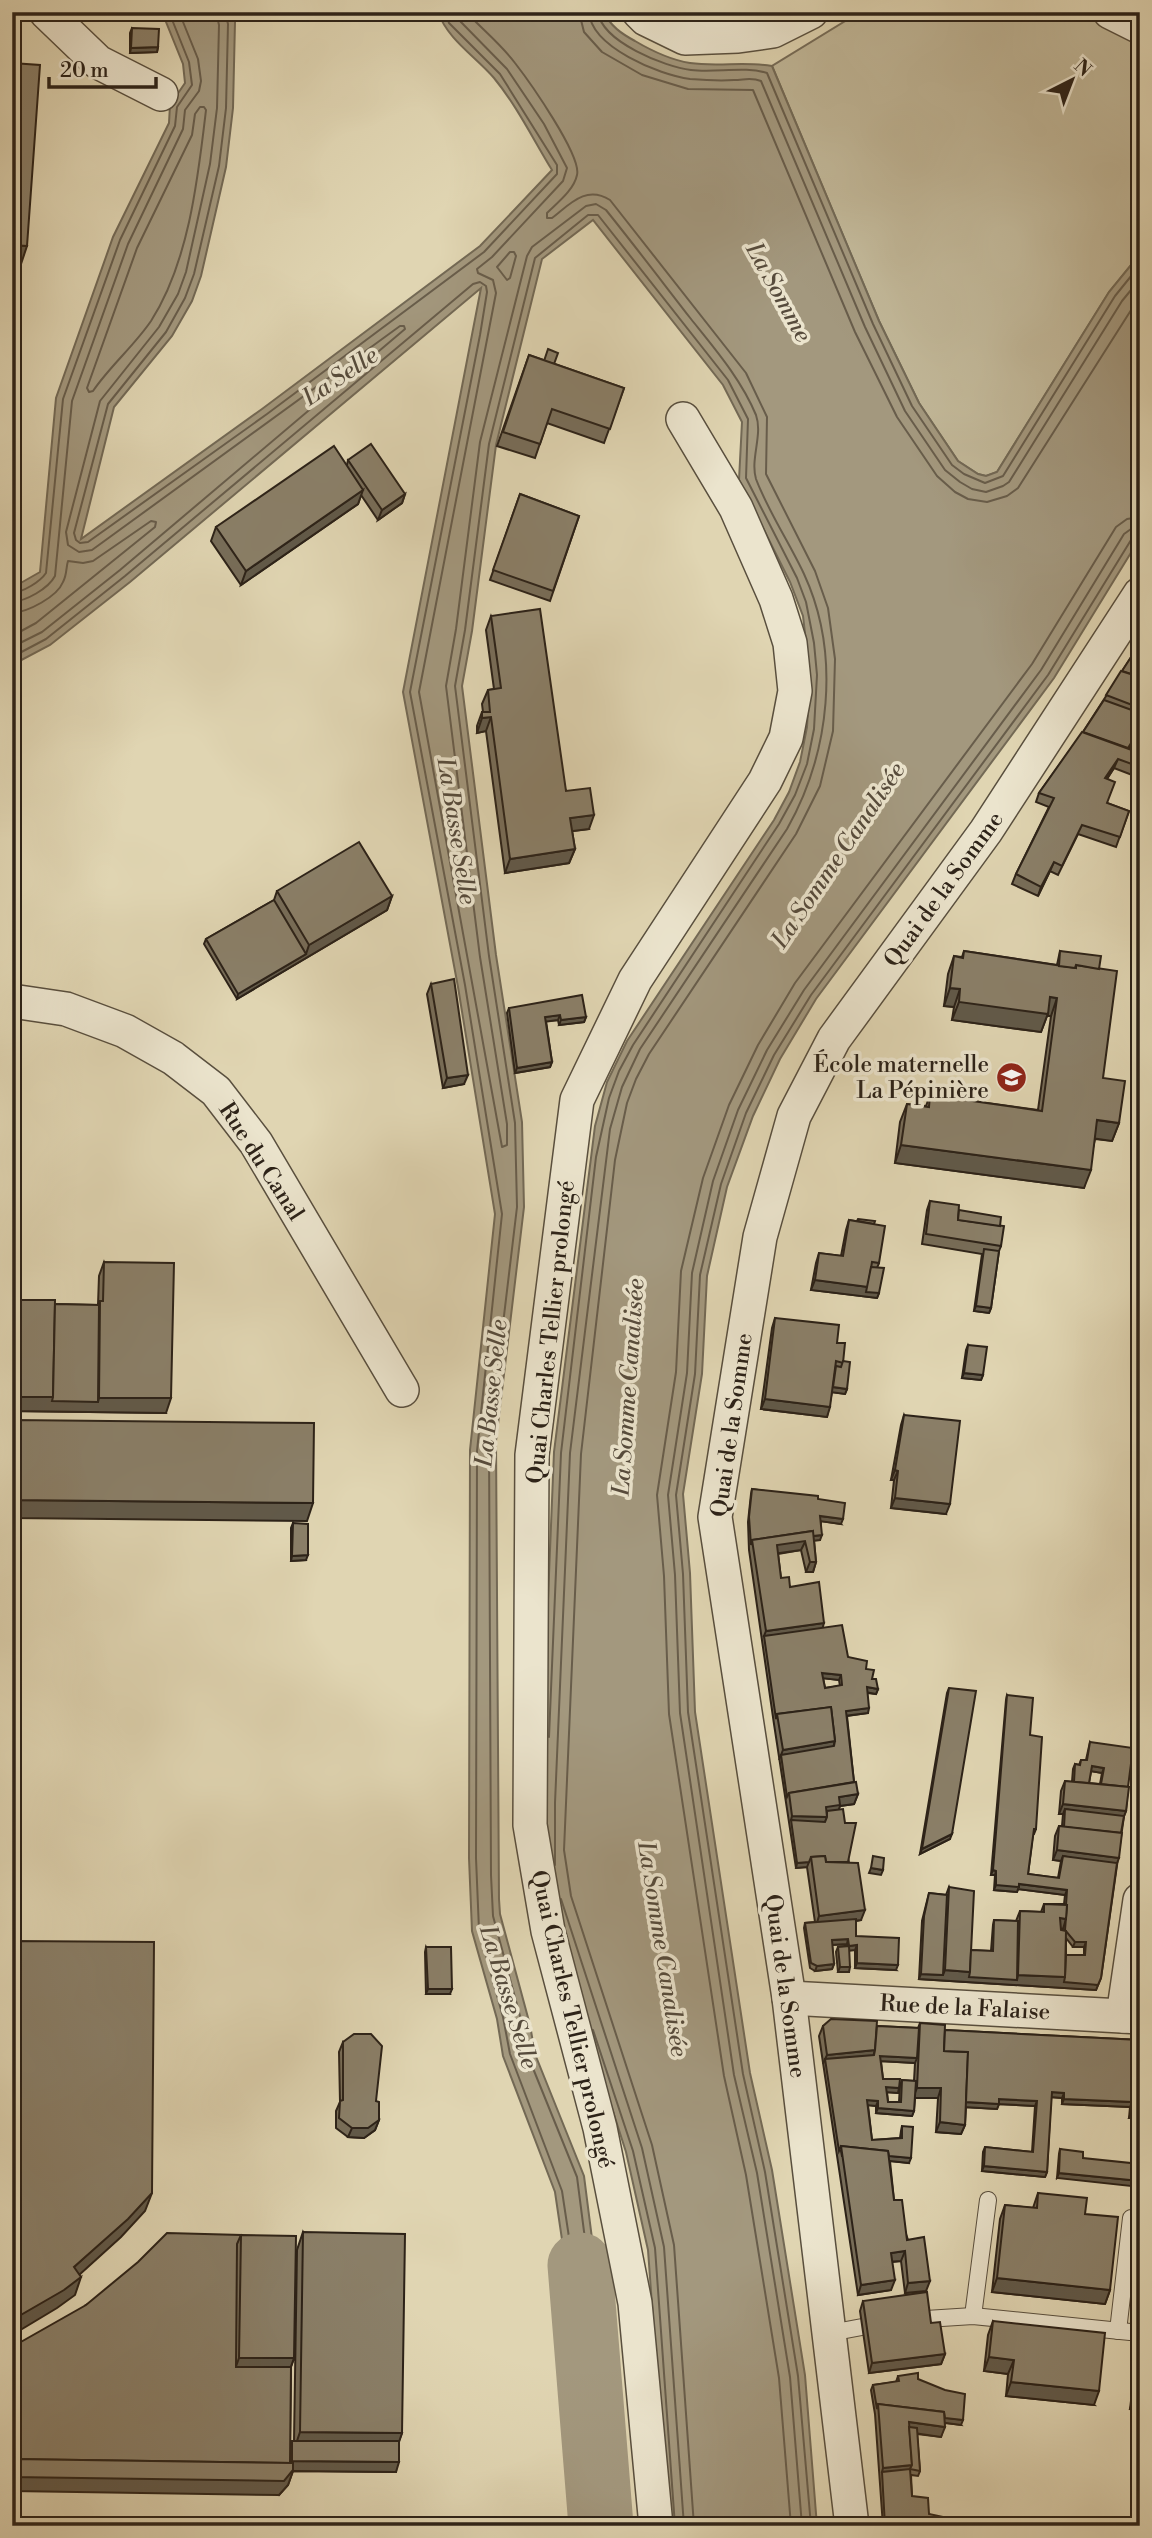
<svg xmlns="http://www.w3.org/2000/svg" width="1152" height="2538" font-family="'Libre Bodoni',serif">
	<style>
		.green { fill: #c1b798; stroke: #766c58; stroke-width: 2 }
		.water { fill: #a3987e; stroke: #736955; stroke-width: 2 }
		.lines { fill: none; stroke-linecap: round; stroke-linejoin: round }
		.shore { stroke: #685d4b; stroke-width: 2 }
		.river { stroke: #a3987e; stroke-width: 65 }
		.lane-casing { stroke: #594f3e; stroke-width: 18 }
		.street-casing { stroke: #594f3e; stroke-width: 36 }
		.lane { stroke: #ebe4cd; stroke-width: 16 }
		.street { stroke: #ebe4cd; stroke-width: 33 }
		.wall { fill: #776d59; stroke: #2c2218; stroke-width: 2; fill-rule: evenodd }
		.shaded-wall { fill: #615949; stroke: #2c2218; stroke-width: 2 }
		.building { fill: #8a7f68; stroke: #2c2218; stroke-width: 2; fill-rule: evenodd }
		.labels { text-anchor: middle; stroke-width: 7; stroke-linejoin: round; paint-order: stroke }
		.street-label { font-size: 23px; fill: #2c2218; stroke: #ebe4cd }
		.poi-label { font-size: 23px; fill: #2c2218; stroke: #ebe4cd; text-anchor: end }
		.water-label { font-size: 24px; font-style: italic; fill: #564b3c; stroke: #ebe4cd }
	</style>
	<rect width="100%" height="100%" fill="#e0d5b2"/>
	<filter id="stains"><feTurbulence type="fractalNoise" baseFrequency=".00286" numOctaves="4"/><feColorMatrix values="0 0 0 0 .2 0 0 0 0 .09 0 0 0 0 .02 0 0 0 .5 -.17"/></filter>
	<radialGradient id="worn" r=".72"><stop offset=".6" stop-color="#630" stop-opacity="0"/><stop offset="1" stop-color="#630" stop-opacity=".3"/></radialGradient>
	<polygon class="green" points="860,12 1094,12 1140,37 1140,254 1109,292 997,472 986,476 978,474 958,461 919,403 879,321 772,66"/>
	<g class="water">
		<path d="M 162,12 L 231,12 L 235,22 L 233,108 L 226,167 L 201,276 L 192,301 L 172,336 L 114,407 L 81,539 L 262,409 L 480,246 L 552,170 C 533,139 517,106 494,78 C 475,56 448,40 438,12 L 604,12 C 610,26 622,34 635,41 C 652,51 671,60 690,63 C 718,67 745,61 772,66 L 879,321 L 919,403 L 958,461 L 978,474 L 986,476 L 997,472 L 1109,292 L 1140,254 L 1140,538 L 1054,678 L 816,999 L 780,1059 L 753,1116 L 727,1187 L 707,1276 L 702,1374 L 683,1494 L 690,1573 L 695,1712 L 750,2073 L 772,2170 L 805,2375 L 817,2526 L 668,2526 L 648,2250 L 626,2152 L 546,1902 L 546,1648 L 554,1452 L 595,1126 L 607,1082 L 627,1041 L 774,820 L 789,792 L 800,762 L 807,727 L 810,676 L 803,616 L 790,582 L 739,480 L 742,422 L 723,385 L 593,220 L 542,259 L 496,445 L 472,631 L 462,686 L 496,955 L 522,1122 L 524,1207 L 496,1441 L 499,1899 L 500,1914 L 530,2025 L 535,2054 L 584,2176 L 606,2348 L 579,2355 L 555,2192 L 503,2056 L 497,2019 L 472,1931 L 469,1858 L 470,1450 L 495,1214 L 458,987 L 403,692 L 481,288 L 130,582 L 50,645 L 12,665 L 12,588 L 40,572 L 56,398 L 113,237 L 169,123 L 170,105 L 185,83 L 183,64 Z"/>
		<polygon points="607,2368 611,2387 624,2526 591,2526 583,2452 580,2375"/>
	</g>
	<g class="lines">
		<g class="shore">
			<polyline points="225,12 228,24 226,108 219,166 194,274 185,298 166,332 108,404 74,533 76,540 80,543 88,542 267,414 484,252 557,174 557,165 500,74 449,23 445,12"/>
			<path d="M 455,12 L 457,18 L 507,69 L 544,124 L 567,168 L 563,181 L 492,257 L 477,269 L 478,273 L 493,280 L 496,293 L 419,692 L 502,1147 L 507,1145 L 507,1124 L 480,957 L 446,686 L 456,629 L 480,442 L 527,256 L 532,247 L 586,206 L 596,204 L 606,210 C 635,246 663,283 691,319 C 715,349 741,379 756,415 C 763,435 750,459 756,479 C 768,511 789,542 804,574 C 841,654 830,753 787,829 L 640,1049 L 622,1087 L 610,1129 L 570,1453 L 555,1803 L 555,1865"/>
			<path d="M 466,12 C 482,29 501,44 515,63 C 529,81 582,156 577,175 C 574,190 557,203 547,213 L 547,218 L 552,218 C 570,204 586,185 610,200 L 746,373 L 767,417 L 766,474 L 815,571 L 828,608 L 835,659 L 833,731 L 820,786 L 796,834 L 649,1054 L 636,1079 L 627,1103 L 615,1160 L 581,1454 L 564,1850 L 571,1896 L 652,2145 L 674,2245 L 694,2526"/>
			<polyline points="579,12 584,32 602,52 642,75 688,89 753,90 855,332 897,417 937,476 955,492 968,499 987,502 1007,496 1018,488 1140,296"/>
			<path d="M 589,12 C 591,47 659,75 690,79 C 703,80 720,81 734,80 C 744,80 751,77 761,81 L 865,327 L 905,411 L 945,470 L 960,482 L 972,489 L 986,492 L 1003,486 L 1009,482 L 1122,301 L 1140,279"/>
			<path d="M 598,12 C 602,42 665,67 691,70 C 715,73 746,66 767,73 L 873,324 L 912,406 L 952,465 L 964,474 L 985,483 L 1003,476 L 1115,296 L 1140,265"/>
			<path d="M 200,107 L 204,107 L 206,110 C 198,178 189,262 151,321 C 134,346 110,366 93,391 L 89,392 L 87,388 L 137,248 L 192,135 L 195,114 Z"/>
			<polygon points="510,252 514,252 516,256 510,278 507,280 497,267"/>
			<path d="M 12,593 C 23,592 40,582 46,573 L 63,399 L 120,240 L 175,126 L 177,107 L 192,85 L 189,62 L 169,12"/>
			<path d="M 12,602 C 26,601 48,589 55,576 L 72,401 L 128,244 L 183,129 L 185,110 L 199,91 L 201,81 L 198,59 L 179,12"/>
			<path d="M 12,613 C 28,612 57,597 63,582 C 67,575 66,567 68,561 L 83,563 L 93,561 L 151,521 L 156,522 L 155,527 L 36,623 L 12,636"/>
			<polyline points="12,647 42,632 120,570 405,329 404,326 400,326 92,550 79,552 68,545 66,532 100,401 159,327 178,294 186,272 210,164 217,108 219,25 216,12"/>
			<polyline points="12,657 46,639 125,576 473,284 480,282 486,286 487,292 480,335 410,692 465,985 502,1214 477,1451 476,1858 479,1930 503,2017 510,2054 562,2191 585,2343 588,2345 595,2344 598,2340 577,2177 528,2056 523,2027 493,1916 491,1875 489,1441 517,1207 515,1123 489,956 455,686 465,630 489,444 535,258 588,215 598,215 728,380 748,419 746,478 797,578 806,602 814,643 817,675 814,729 807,764 795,795 779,824 633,1045 619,1071 609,1098 596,1157 561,1453 549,1737"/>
			<polyline points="561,1899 642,2148 664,2247 684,2526"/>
			<polyline points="593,2030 633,2151 655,2248 675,2526"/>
			<polyline points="597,2526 590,2451 587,2383 589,2380 600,2377 603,2380 604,2388 617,2526"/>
			<polyline points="791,2526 779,2378 746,2175 724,2076 669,1714 664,1576 657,1495 676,1372 681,1271 703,1178 729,1105 758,1045 795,983 1032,664 1116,527 1127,519 1140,517"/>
			<polyline points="802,2526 790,2377 757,2173 734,2075 680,1713 675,1575 668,1495 687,1373 692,1273 713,1181 738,1110 767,1050 804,990 1041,670 1124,534 1131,529 1140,527"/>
			<polyline points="811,2526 798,2376 765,2172 743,2074 688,1712 683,1574 676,1495 695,1374 700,1275 721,1184 746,1113 774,1055 811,995 1048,675 1131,540 1140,536"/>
		</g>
		<polyline class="river" points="580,2265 601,2526"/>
		<defs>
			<g id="lane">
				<polyline points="973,2316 988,2200"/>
				<polyline points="926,2319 973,2316 1140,2333"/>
				<polyline points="1118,2331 1131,2218"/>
				<polyline points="830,2333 862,2327"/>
			</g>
			<g id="street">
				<polyline points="46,12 98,62 161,94"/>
				<polyline points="639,12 646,19 685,38 738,36 773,31 811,12"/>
				<polyline points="1110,12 1140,27"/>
				<polyline points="12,1001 66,1009 125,1031 173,1058 216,1091 256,1143 402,1390"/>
				<polyline points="789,1998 1140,2017"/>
				<polyline points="1123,2016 1140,1900"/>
				<polyline points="656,2526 635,2303 600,2128 548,1931 530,1825 532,1455 577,1100 635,980 765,781 786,738 795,691 790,643 776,599 736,508 683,419"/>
				<polyline points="852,2526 789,1998 715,1517 760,1237 794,1116 834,1039 986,831 1140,594"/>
			</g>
		</defs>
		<use href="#lane" class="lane-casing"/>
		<use href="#street" class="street-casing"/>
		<use href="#lane" class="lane"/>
		<use href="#street" class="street"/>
	</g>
	<g class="wall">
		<polygon points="132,28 158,47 157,52 130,53 130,33"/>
		<polygon points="529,355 624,388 604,443 547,423 535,458 497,446"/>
		<polygon points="348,460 405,494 402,503 378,520 361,495 358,504 241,585 211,541 216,527 347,465"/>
		<polygon points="520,494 579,516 550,601 490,580"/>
		<polygon points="491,616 566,791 589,829 572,831 575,849 569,863 505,873 486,731 477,733 477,726 482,712 483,712 482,704 488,690 494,689 486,630"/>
		<polygon points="1140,641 1140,742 1135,740 1129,749 1140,753 1140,778 1114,768 1107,779 1107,803 1129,811 1116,847 1078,834 1058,875 1050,871 1038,896 1012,884 1016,874 1049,807 1036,802 1039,793 1083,732 1135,651"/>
		<polygon points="277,891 392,896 387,910 237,999 204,944 206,939 274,900"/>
		<polygon points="964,951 1057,965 1060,951 1099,969 1103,1078 1119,1123 1112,1141 1095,1139 1084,1188 895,1163 900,1122 907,1104 926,1106 930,1095 1038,1110 1051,1016 1047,1016 1041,1032 952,1020 954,1007 944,1006 948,974 954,956 962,957"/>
		<polygon points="431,984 464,1084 443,1088 427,994"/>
		<polygon points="509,1008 586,1017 584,1022 559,1025 558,1020 546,1021 552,1062 550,1067 515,1073 507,1013"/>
		<polygon points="930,1201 1000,1226 1001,1246 999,1251 991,1308 989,1313 974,1311 982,1254 922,1244 927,1210"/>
		<polygon points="849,1220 874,1224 879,1263 877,1268 879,1293 877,1298 811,1290 816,1263 819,1253 841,1256 846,1230"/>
		<polygon points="104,1262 166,1413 12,1411 12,1300 55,1304 98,1305 99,1276"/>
		<polygon points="775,1318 837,1343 843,1361 847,1389 845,1394 832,1392 827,1417 761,1409 772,1328"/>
		<polygon points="968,1345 983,1375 981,1380 962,1378 966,1350"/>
		<polygon points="904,1415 946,1514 891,1508 894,1480 891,1480 901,1425"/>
		<path d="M 752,1489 L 818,1499 L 841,1524 L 821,1521 L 820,1540 L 814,1540 L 816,1562 L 813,1572 L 806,1572 L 801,1550 L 778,1554 L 781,1578 L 848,1657 L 866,1669 L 878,1689 L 876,1694 L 867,1693 L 868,1713 L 847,1716 L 854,1782 L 858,1794 L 854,1804 L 840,1806 L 838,1810 L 861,1920 L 856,1921 L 856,1936 L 896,1970 L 855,1968 L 855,1950 L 849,1950 L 849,1972 L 838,1972 L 836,1952 L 838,1947 L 847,1946 L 847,1944 L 832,1945 L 834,1964 L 832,1969 L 815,1971 L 810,1968 L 804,1928 L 805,1923 L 815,1922 L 807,1867 L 796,1868 L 774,1724 L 749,1550 L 748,1522 L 751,1494 ZM 823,1678 L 839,1680 L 840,1686 L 825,1688 Z"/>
		<polygon points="293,1523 306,1560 291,1561 291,1528"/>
		<polygon points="949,1688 950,1839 920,1854 947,1693"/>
		<path d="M 1007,1695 L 1030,1735 L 1036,1829 L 1034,1834 L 1033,1834 L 1028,1874 L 1058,1878 L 1061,1861 L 1053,1860 L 1055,1836 L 1059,1826 L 1062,1826 L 1063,1814 L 1059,1814 L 1061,1791 L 1065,1781 L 1072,1782 L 1073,1769 L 1075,1764 L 1079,1765 L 1081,1760 L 1086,1760 L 1090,1742 L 1128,1787 L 1126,1811 L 1124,1816 L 1101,1978 L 1096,1990 L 919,1979 L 922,1921 L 929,1893 L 946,1895 L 949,1887 L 971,1950 L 991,1951 L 993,1925 L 994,1920 L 1016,1921 L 1020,1911 L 1041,1912 L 1044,1904 L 1064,1904 L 1065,1895 L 1018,1889 L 1017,1892 L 994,1890 L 995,1875 L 991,1875 L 1006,1700 ZM 1091,1771 L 1102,1773 L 1100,1784 L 1089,1783 ZM 1066,1938 L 1073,1947 L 1084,1947 L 1084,1955 L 1066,1955 Z"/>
		<polygon points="426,1947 450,1994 426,1994 425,1952"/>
		<path d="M 920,2023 L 945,2030 L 1140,2040 L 1140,2118 L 1129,2118 L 1130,2107 L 1062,2104 L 1062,2098 L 1051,2097 L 1047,2172 L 1045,2177 L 982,2171 L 983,2152 L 985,2147 L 1032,2152 L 1035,2106 L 999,2104 L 997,2109 L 966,2107 L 965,2125 L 961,2134 L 936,2132 L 938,2098 L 915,2098 L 914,2111 L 912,2116 L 876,2113 L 876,2106 L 868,2105 L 872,2140 L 900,2138 L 901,2131 L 902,2126 L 909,2163 L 890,2161 L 894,2200 L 926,2291 L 905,2293 L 901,2261 L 892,2262 L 891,2290 L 858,2295 L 819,2036 L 823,2026 L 877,2026 L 918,2028 ZM 881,2061 L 915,2063 L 914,2081 L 902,2080 L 900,2085 L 899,2102 L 888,2102 L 887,2092 L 898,2093 L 899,2088 L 883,2079 Z"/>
		<polygon points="343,2042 376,2101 379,2120 375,2130 364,2138 348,2137 336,2128 336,2111 340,2102 339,2052"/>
		<polygon points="1060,2149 1083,2158 1057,2178 1059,2154"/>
		<polygon points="1038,2193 1085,2214 1110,2290 1105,2304 992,2292 1000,2219 1005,2205 1033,2208"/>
		<polygon points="303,2232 402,2433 399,2441 396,2472 293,2471 288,2485 279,2495 86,2305 241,2235 294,2358 291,2367 290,2446 292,2441 294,2441 297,2250"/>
		<polygon points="863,2301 931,2323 945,2354 941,2364 869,2373 860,2311"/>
		<polygon points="993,2321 1094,2405 1006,2396 1008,2374 984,2371 988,2335"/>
		<polygon points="1140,2342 1140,2410 1130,2409 1137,2351"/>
		<polygon points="898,2376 918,2379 961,2425 945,2423 941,2437 917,2434 920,2471 918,2476 911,2475 912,2496 929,2514 948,2525 950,2520 976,2526 883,2526 875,2414 871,2390 873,2385 896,2382"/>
	</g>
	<g class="shaded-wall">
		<polygon points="158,47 157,52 130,53 131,48"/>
		<polygon points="12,245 27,246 21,264 12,264"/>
		<polygon points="363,490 358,504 241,585 246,571"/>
		<polygon points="405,494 402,503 378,520 382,510"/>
		<polygon points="491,717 486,731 477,733 482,718"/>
		<polygon points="1118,759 1114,768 1101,788 1105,778"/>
		<polygon points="594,815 589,829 565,832 570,818"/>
		<polygon points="575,849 569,863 505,873 510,859"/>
		<polygon points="1054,862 1050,871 1038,896 1041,887"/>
		<polygon points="392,896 387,910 237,999 238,994 306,954 309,945"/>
		<polygon points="950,988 960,989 954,1007 944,1006"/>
		<polygon points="1050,997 1057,998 1051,1016 1047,1016 1041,1032 952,1020 959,1002"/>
		<polygon points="560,1015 558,1020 543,1022 545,1017"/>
		<polygon points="586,1017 584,1022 559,1025 561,1020"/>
		<polygon points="552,1062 550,1067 515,1073 517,1068"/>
		<polygon points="468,1075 464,1084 443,1088 447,1078"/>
		<polygon points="1097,1120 1119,1123 1112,1141 1091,1138"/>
		<polygon points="901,1145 1091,1170 1084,1188 895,1163"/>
		<polygon points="815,1280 868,1287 879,1293 877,1298 811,1290"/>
		<polygon points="976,1306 991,1308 989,1313 974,1311"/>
		<polygon points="964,1373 983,1375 981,1380 962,1378"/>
		<polygon points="832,1387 847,1389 845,1394 830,1392"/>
		<polygon points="12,1397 53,1397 98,1402 99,1398 171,1398 166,1413 12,1411"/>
		<polygon points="765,1399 830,1407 827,1417 761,1409"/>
		<polygon points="895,1470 898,1471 894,1480 891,1480"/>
		<polygon points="895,1498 950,1504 946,1514 891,1508"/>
		<polygon points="12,1500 313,1503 307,1521 12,1518"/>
		<polygon points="820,1516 843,1519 841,1524 819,1521"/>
		<polygon points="822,1535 820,1540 805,1542 801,1550 773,1554 753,1544"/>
		<polygon points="308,1555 306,1560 291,1561 292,1556"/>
		<polygon points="810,1562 816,1562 813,1572 806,1572"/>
		<polygon points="824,1623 821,1633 764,1636 766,1631"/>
		<polygon points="822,1673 841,1675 839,1680 820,1678"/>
		<polygon points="867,1687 878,1689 876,1694 865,1692"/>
		<polygon points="869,1708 868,1713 844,1716 846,1711"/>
		<polygon points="835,1741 832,1751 781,1755 779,1760 783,1750"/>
		<polygon points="1092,1766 1104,1768 1102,1773 1090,1771"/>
		<polygon points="858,1794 854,1804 840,1806 837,1815 825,1816 826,1807 839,1797"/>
		<polygon points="1063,1804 1126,1811 1122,1821 1065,1809 1063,1814 1059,1814"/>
		<polygon points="792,1816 827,1817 823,1827 791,1820"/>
		<polygon points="952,1834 950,1839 920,1854 922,1849"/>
		<polygon points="1057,1850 1119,1858 1115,1868 1063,1856 1061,1861 1053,1860"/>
		<polygon points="809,1862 807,1867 796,1868 797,1863"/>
		<polygon points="871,1868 883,1870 881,1875 869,1873"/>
		<polygon points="993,1870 996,1871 995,1875 991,1875"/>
		<polygon points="1019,1884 1067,1890 1065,1895 1018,1889 1017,1892 994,1890 996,1885"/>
		<polygon points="865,1910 861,1920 816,1926 819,1916"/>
		<polygon points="1060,1918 1066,1919 1063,1929 1057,1928"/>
		<polygon points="848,1939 847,1944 830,1945 832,1940"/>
		<polygon points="1075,1942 1086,1942 1084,1947 1073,1947"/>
		<polygon points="857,1945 855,1950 847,1951 849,1946"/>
		<polygon points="857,1963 898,1965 896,1970 855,1968"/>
		<polygon points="834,1964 832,1969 815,1971 817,1966"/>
		<polygon points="840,1967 850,1967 849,1972 838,1972"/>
		<polygon points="945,1970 970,1972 1017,1980 1018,1975 1065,1977 1098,1985 1096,1990 919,1979 921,1974 943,1975"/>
		<polygon points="428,1989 452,1989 450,1994 426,1994"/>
		<polygon points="875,2050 872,2060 825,2059 823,2064 827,2055"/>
		<polygon points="880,2056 917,2058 915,2063 879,2061"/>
		<polygon points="886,2087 899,2088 898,2093 884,2092"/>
		<polygon points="917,2088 941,2088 938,2098 913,2098"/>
		<polygon points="1052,2092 1064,2093 1062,2098 1050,2097"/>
		<polygon points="999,2099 1037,2101 1035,2106 997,2104"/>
		<polygon points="1064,2099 1132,2102 1130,2107 1062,2104"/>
		<polygon points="867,2100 878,2101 876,2106 865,2105"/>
		<polygon points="965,2102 999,2104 997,2109 963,2107"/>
		<polygon points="878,2108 914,2111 912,2116 876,2113"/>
		<polygon points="1131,2113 1140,2113 1140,2118 1129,2118"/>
		<polygon points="379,2120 375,2130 364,2138 348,2137 352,2128"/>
		<polygon points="940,2122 965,2125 961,2134 936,2132"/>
		<polygon points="841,2151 911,2158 909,2163 842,2156"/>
		<polygon points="984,2166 1047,2172 1045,2177 982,2171"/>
		<polygon points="1059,2173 1140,2181 1140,2187 1057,2178"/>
		<polygon points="152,2193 145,2211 121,2237 68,2285 74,2267"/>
		<polygon points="905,2251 901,2261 887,2262 891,2253"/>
		<polygon points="81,2277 75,2295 57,2308 12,2335 12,2320"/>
		<polygon points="997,2278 1110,2290 1105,2304 992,2292"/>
		<polygon points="895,2280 891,2290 858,2295 861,2285"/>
		<polygon points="930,2281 926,2291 905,2293 908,2283"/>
		<polygon points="945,2354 941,2364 869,2373 872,2363"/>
		<polygon points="989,2357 1014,2360 1008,2374 984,2371"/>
		<polygon points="239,2358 294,2358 289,2372 234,2372"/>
		<polygon points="1011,2382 1099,2391 1094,2405 1006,2396"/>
		<polygon points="1135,2395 1140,2395 1140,2410 1130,2409"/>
		<polygon points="879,2409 963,2420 961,2425 879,2414"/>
		<polygon points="909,2422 945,2427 941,2437 907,2432"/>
		<polygon points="300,2432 402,2433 396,2451 294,2450"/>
		<polygon points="292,2461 399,2462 396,2472 293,2471 288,2485 279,2495 12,2491 12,2477 288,2471"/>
		<polygon points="912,2465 908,2474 882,2472 883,2468"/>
	</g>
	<g class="building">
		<polygon points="132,28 159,29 158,47 131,48"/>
		<polygon points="12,63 40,65 27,246 12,245"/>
		<polygon points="548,349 558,353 554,364 544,361"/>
		<polygon points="529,355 624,388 610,429 552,409 540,444 503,432"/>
		<polygon points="371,444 405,494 382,510 348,460"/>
		<polygon points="334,446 363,490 246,571 216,527"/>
		<polygon points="520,494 579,516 553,591 493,570"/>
		<polygon points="540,609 566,791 590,788 594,815 570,818 575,849 510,859 491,717 482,718 482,712 490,712 488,690 501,688 491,616"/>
		<polygon points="1135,651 1140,654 1140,677 1122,671"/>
		<polygon points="1121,671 1140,677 1140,708 1106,695"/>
		<polygon points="1104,700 1140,713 1140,737 1136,735 1128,748 1083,732"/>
		<polygon points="1082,732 1140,753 1140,767 1118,759 1105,778 1115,782 1107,803 1129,811 1120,837 1082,825 1062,866 1054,862 1041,887 1016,874 1054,798 1039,793"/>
		<polygon points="359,842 392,896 309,945 277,891"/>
		<polygon points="274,900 306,954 238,994 206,939"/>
		<polygon points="964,951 1076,968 1076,965 1117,971 1103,1078 1125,1081 1119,1123 1097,1120 1091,1170 901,1145 907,1104 929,1107 930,1095 1042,1111 1057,998 1050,997 1048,1014 959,1002 960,989 950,988 954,956 963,958"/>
		<polygon points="1060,951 1101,956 1099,969 1076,965 1075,968 1059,966"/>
		<polygon points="454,979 468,1075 447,1078 431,984"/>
		<polygon points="582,995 586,1017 561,1020 560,1015 545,1017 552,1062 517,1068 509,1008"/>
		<polygon points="930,1201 959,1205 958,1220 1004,1226 1001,1246 926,1234"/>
		<polygon points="959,1210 1001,1217 1000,1226 958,1220"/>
		<polygon points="858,1219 875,1221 874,1224 857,1221"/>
		<polygon points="849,1220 885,1226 879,1263 872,1262 868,1287 815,1280 819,1253 843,1256"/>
		<polygon points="984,1249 999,1251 991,1308 976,1306"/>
		<polygon points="104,1262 174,1263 171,1398 99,1398 100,1301 103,1301"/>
		<polygon points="871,1267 884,1268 879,1293 866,1292"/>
		<polygon points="12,1300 55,1300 53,1397 12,1397"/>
		<polygon points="55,1304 99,1305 98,1402 52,1401 53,1397"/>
		<polygon points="775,1318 839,1325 837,1343 845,1343 843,1363 836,1361 830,1407 765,1399"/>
		<polygon points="968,1345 987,1347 983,1375 964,1373"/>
		<polygon points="843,1361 850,1362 847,1389 833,1387 836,1366 841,1367"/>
		<polygon points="904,1415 960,1421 950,1504 895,1498 898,1471 895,1470"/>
		<polygon points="12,1420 314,1423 313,1503 12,1500"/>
		<polygon points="752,1489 818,1496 818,1499 845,1503 843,1519 820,1516 822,1535 813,1536 813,1531 752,1540 751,1545 749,1517"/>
		<polygon points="293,1523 308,1524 308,1555 292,1556"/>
		<polygon points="813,1531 816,1562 810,1562 805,1541 777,1545 781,1578 789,1577 790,1587 819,1582 824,1623 766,1631 752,1540"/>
		<path d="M 842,1625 L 848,1657 L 867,1661 L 866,1669 L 874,1670 L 872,1679 L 876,1679 L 878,1689 L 867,1687 L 869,1708 L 846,1711 L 854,1782 L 789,1793 L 787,1797 L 781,1755 L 834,1746 L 835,1741 L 831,1707 L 777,1714 L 776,1719 L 764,1636 ZM 822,1673 L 841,1675 L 842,1685 L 825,1688 Z"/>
		<polygon points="949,1688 976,1691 952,1834 922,1849"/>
		<polygon points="1007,1695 1033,1698 1030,1735 1042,1737 1036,1829 1034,1829 1028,1874 1059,1878 1063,1856 1117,1863 1101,1978 1098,1985 1064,1982 1065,1977 1066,1955 1085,1955 1086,1942 1075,1942 1065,1930 1067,1905 1066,1905 1067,1890 1019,1884 1019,1887 996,1885 996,1871 993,1870"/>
		<polygon points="831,1707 835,1741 783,1750 777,1714"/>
		<polygon points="1090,1742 1133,1748 1128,1787 1101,1784 1104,1768 1092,1766 1089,1783 1074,1782 1075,1764 1080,1765 1081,1760 1087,1760"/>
		<polygon points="1065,1781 1129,1787 1126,1811 1063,1804"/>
		<polygon points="856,1782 858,1794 839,1797 840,1805 826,1807 827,1817 792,1816 789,1793"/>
		<polygon points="843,1809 845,1823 856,1823 848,1862 826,1862 825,1856 811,1857 809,1862 797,1863 791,1820 825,1822 827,1817 827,1811"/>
		<polygon points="1065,1809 1124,1816 1121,1833 1064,1827"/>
		<polygon points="1059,1826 1122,1833 1119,1858 1057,1850"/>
		<polygon points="825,1856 826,1862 858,1863 865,1910 819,1916 811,1857"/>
		<polygon points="873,1856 884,1858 883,1870 871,1868"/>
		<polygon points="949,1887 974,1891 970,1972 945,1970"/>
		<polygon points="929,1893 947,1895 943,1975 921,1974 924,1916"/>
		<polygon points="1044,1904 1067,1905 1066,1919 1060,1918 1061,1930 1066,1931 1065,1977 1018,1975 1020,1911 1044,1912"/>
		<polygon points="856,1919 856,1936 899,1938 898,1965 857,1963 857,1945 849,1946 848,1939 832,1940 834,1964 817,1966 811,1963 805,1923"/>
		<polygon points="994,1920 1018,1921 1017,1980 969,1977 970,1972 971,1950 993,1951"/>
		<polygon points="12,1941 154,1942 152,2193 128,2219 74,2267 81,2277 64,2290 12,2320"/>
		<polygon points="849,1946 850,1967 840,1967 838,1947"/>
		<polygon points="426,1947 451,1947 452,1989 428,1989"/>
		<polygon points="831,2019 877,2021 875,2050 827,2055 823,2026"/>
		<polygon points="920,2023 945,2025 944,2051 968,2052 965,2125 940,2122 941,2088 917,2088"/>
		<polygon points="877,2026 919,2028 917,2058 880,2056 883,2079 900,2079 899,2088 886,2087 888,2102 901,2102 902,2080 916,2081 914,2111 878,2108 878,2101 867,2100 872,2140 902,2138 902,2126 913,2127 911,2158 889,2156 888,2151 841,2146 839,2151 825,2059 874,2055 875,2050"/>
		<polygon points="945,2030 1140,2040 1140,2113 1131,2113 1132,2102 1064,2099 1064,2093 1052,2092 1047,2172 984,2166 985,2147 1033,2152 1037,2101 999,2099 999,2104 966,2102 968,2052 944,2051"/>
		<polygon points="354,2034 371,2034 382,2046 376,2101 379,2102 379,2120 368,2128 352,2128 339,2118 340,2101 343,2100 343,2042"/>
		<polygon points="841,2146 888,2151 894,2200 902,2200 907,2240 924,2237 930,2281 908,2283 905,2251 891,2253 895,2280 861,2285"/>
		<polygon points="1060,2149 1083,2152 1083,2158 1140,2164 1140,2181 1059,2173"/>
		<polygon points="1038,2193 1087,2198 1085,2214 1118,2217 1110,2290 997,2278 1005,2205 1037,2208"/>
		<polygon points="303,2232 405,2234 402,2433 300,2432"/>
		<polygon points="167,2233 241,2235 237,2244 236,2367 291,2367 290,2463 12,2459 12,2347 86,2305 138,2262"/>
		<polygon points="241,2235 296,2236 294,2358 239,2358"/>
		<polygon points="927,2292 931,2323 940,2322 945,2354 872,2363 863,2301"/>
		<polygon points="993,2321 1105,2333 1099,2391 1011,2382 1014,2360 989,2357"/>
		<polygon points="1140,2355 1140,2395 1135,2395"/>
		<polygon points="918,2373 918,2379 945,2390 965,2394 963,2420 945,2418 944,2412 878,2404 877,2409 873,2385 899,2381 898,2376"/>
		<polygon points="878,2404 944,2412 945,2427 909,2422 912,2465 883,2468"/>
		<polygon points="909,2427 917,2428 920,2471 910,2469 912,2465"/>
		<polygon points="292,2441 399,2441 399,2462 292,2461"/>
		<polygon points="12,2459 293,2463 293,2470 284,2481 12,2477"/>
		<polygon points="910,2469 912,2496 928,2498 929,2514 948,2518 948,2526 931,2526 914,2523 914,2526 885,2526 882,2472"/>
		<polygon points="950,2520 976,2526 950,2526"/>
	</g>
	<defs>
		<symbol id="school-disc" viewBox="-11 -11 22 22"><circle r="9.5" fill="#8f2418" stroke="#ebe4cd"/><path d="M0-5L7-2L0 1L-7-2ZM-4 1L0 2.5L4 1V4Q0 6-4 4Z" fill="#fff"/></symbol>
	</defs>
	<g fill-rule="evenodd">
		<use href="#school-disc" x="994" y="1060" width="35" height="35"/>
	</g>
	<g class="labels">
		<g class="street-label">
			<text transform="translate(943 889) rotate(-54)" y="8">Quai de la Somme</text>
			<text transform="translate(262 1161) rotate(57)" y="8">Rue du Canal</text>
			<text transform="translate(550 1332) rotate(-84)" y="8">Quai Charles Tellier prolongé</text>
			<text transform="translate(731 1425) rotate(-82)" y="8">Quai de la Somme</text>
			<text transform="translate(786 1986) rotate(82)" y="8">Quai de la Somme</text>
			<text transform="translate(965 2007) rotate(3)" y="8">Rue de la Falaise</text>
			<text transform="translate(573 2019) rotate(77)" y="8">Quai Charles Tellier prolongé</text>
		</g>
		<g class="poi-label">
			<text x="989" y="1072">École maternelle<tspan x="989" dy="26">La Pépinière</tspan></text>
		</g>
		<g class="water-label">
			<text transform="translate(779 292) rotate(61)" y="8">La Somme</text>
			<text transform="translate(340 376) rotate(-34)" y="8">La Selle</text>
			<text transform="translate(457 831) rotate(81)" y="8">La Basse Selle</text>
			<text transform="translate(838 855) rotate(-56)" y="8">La Somme Canalisée</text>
			<text transform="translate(628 1387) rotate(-86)" y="8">La Somme Canalisée</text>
			<text transform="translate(491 1393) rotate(-84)" y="8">La Basse Selle</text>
			<text transform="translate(663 1949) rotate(81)" y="8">La Somme Canalisée</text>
			<text transform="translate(509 1997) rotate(73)" y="8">La Basse Selle</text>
		</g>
	</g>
	<rect width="1152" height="2538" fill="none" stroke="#e0d5b2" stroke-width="42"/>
	<rect x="14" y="14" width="1124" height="2510" fill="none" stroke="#2c2218" stroke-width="3.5"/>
	<rect x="21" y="21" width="1110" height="2496" fill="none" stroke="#2c2218" stroke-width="2"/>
	<g transform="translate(1072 80) rotate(42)" stroke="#ebe4cd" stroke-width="5" paint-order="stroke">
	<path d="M0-5L12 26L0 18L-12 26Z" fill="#2c2218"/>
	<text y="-10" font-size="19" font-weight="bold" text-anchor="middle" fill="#2c2218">N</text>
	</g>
	<path d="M49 77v10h107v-10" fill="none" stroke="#2c2218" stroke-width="3.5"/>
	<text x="60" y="77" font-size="21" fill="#2c2218" stroke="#ebe4cd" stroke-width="5" paint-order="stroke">20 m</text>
	<rect width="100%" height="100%" filter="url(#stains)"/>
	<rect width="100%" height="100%" fill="url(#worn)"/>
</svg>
